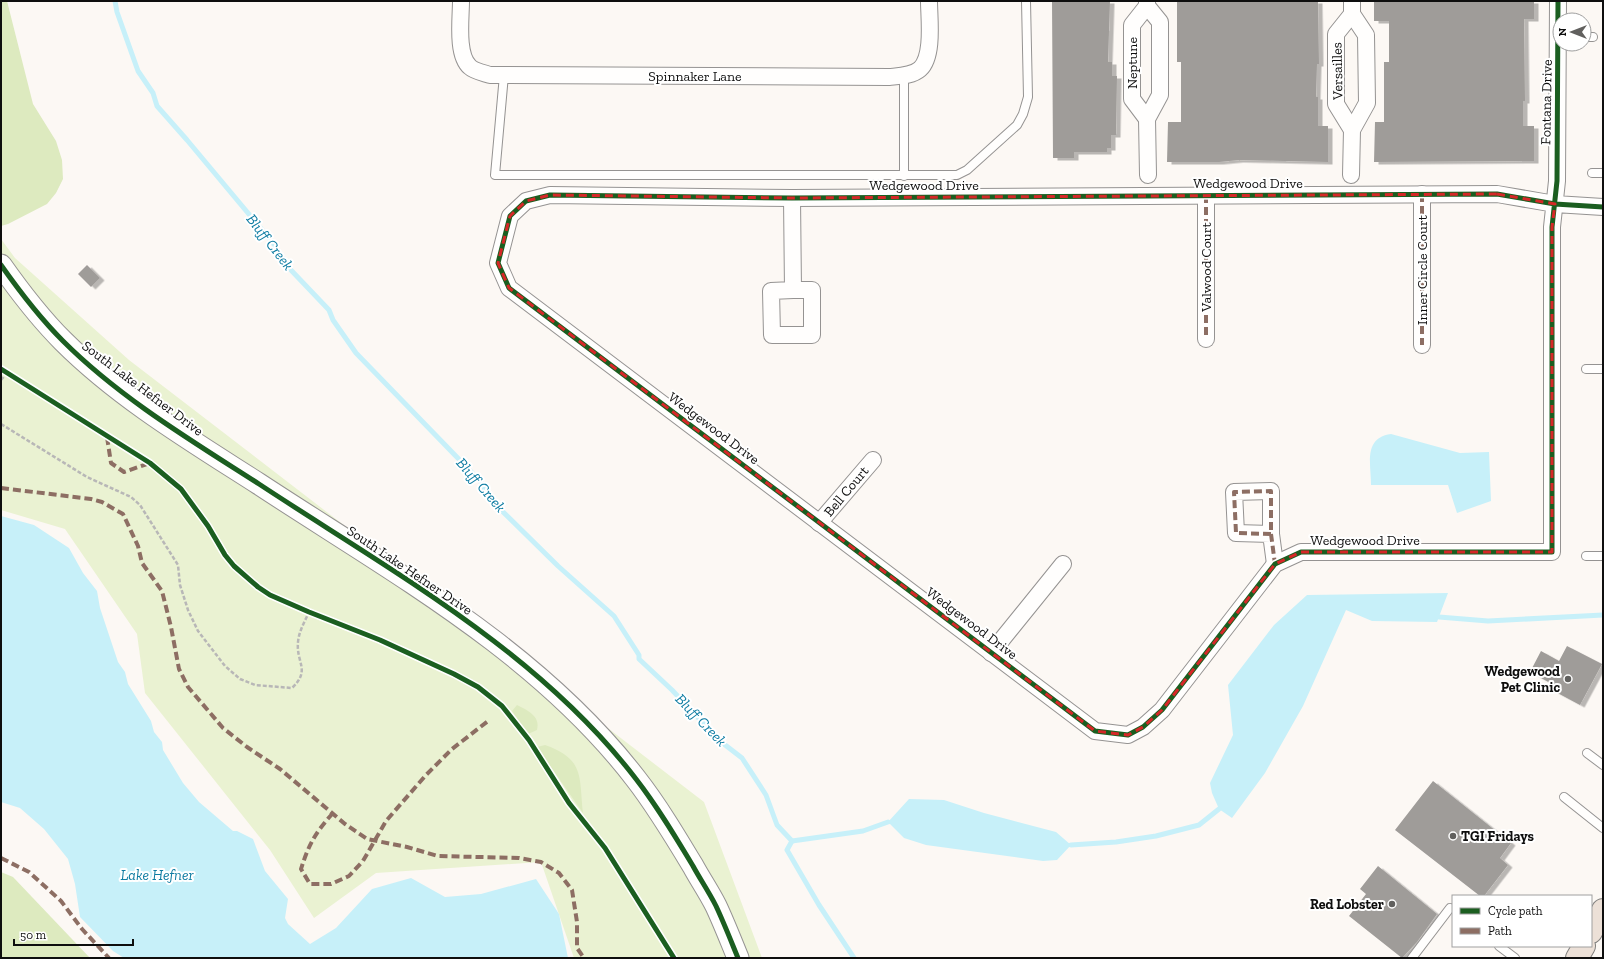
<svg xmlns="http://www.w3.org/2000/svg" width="1604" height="959" font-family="'Zilla Slab',serif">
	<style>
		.green { fill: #eaf2d2 }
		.forest { fill: #ddeabf }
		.water { fill: #c7f0f9 }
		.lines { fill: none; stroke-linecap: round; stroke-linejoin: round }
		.stream { stroke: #c7f0f9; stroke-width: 5 }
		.building { fill: #9f9c99; filter: url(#shadow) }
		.service-casing { stroke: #959392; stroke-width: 10 }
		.minor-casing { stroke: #959392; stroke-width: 18 }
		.tertiary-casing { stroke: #959392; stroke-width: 23 }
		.trunk-casing { stroke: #82817f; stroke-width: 24 }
		.path { stroke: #b8b7b7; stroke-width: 2.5; stroke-dasharray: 4 2; stroke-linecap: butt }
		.service { stroke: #fffefd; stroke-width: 8 }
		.minor { stroke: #fffefd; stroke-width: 16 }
		.tertiary { stroke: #fffefd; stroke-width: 21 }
		.trunk { stroke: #ece0d7; stroke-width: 22 }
		.quiet { stroke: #8d6e63; stroke-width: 4; stroke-dasharray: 8 4; stroke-linecap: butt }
		.cycleway-casing { stroke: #fff; stroke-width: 8 }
		.cycleway { stroke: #1b5e20; stroke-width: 5 }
		.marked { fill: none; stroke: #d62828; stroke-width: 3; stroke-dasharray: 8 5; stroke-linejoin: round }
		.poi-dot { fill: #61605e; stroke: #fff; stroke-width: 1.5 }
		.labels { text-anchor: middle; stroke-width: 4; stroke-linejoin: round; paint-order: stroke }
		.street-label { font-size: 14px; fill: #0e0e0e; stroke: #fff }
		.poi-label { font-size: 14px; font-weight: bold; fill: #0e0e0e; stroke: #fff; text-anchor: end }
		.water-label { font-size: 15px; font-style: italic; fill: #0e7ca2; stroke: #fff }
	</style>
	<defs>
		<filter id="shadow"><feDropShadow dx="4.5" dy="2.5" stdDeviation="0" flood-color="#0004"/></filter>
	</defs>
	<rect width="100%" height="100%" fill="#fcf8f4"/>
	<polygon class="green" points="1,239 15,258 129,360 704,802 762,958 574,958 541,862 376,873 314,918 270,850 145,693 137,634 65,529 1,510"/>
	<g class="forest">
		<polygon points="1,1 7,1 33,104 56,141 62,160 63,179 56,193 47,204 8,224 1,226"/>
		<path d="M 517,705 C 527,710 541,716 537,730 L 528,734 L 512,711 Z"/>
		<path d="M 545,745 C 585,759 579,777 583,813 L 537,747 Z"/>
		<polygon points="1,872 13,877 90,958 1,958"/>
	</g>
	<g class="water">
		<path d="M 1391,434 L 1460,453 L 1489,452 L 1491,501 L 1457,513 L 1448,485 L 1371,485 C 1371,464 1363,438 1391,434 Z"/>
		<polygon points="1,516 34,525 69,548 83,573 97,591 100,608 118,662 125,672 128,684 151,721 154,732 162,742 163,750 183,783 199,802 233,831 237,831 253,839 265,871 288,899 285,918 288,924 310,944 336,928 372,889 411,878 445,897 481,894 536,879 559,914 568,958 124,958 113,951 80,917 75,884 68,859 44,829 20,808 1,802"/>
		<polygon points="1448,593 1437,622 1372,621 1346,610 1303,706 1265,773 1232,818 1219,809 1212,793 1210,783 1233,735 1228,685 1274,625 1307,595"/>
		<polygon points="909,799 944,800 984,813 1056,832 1071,845 1057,860 1043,861 926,845 904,838 888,822"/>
	</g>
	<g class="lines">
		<g class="stream">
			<polyline points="115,1 117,12 138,71 153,93 157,106 187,140 273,243 289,268 329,310 333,320 356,353 481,482 487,493 499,508 558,566 614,616 639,655 639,659 672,690 720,741 742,758 766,795 777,825 792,841 787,850 819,905 854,958"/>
			<polyline points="1439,617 1488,621 1603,615"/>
			<polyline points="792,841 863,831 888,822"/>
			<polyline points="1071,845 1116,842 1156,836 1199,825 1219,809"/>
		</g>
	</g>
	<g class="building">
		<polygon points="1052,1 1110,1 1108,62 1112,62 1112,76 1117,76 1116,135 1111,135 1111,148 1107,148 1107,152 1074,152 1074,158 1053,158"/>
		<polygon points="1177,1 1318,1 1319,64 1317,64 1316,97 1318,97 1318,126 1328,126 1328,162 1239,160 1219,162 1167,162 1168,122 1181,122 1181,62 1177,62"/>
		<polygon points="1374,1 1534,1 1534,19 1524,19 1525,101 1523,101 1523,126 1534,126 1534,161 1374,162 1375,122 1384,122 1384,62 1389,62 1389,21 1374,21"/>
		<polygon points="87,265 100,278 91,287 78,274"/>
		<polygon points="1567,646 1602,664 1580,705 1552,690 1554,685 1530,672 1541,651 1559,661"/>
		<polygon points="1433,781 1511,843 1500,858 1508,865 1484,896 1480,896 1395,830"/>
		<polygon points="1378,866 1437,914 1417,942 1402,958 1349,916 1366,894 1360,889"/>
	</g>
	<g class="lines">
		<defs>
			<g id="service">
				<polyline points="1584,37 1593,37"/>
				<polyline points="504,75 495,175 957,175 967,170 1017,125 1023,114 1028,97 1026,1"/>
				<polyline points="1592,173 1603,173"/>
				<polyline points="904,176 904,76"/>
				<polyline points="1586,369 1603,369"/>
				<polyline points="1586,556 1603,556"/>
				<polyline points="1587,753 1603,765"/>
				<polyline points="1564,797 1603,828"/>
				<polyline points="1499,946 1515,958"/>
				<polyline points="1412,958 1450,908"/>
			</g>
			<g id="minor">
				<path d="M 461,1 C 461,18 456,55 470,67 C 474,71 484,73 490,75 L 889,77 C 899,76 912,76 920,69 C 934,56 929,18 929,1"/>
				<polyline points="1558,1 1557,181 1552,227 1552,552 1301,552 1275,564 1162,710 1143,727 1128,735 1095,731 509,288 498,263 510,216 526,201 550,195 792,198 1497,194 1555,204 1603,207"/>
				<polyline points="1147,6 1160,22 1160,95 1147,119 1148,175"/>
				<polyline points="1352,14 1336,34 1336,104 1352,130"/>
				<polyline points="1147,119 1132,99 1132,25 1147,6 1147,1"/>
				<polyline points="1351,175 1352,130 1367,103 1366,35 1352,14 1352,1"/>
				<polyline points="1422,194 1422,345"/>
				<polyline points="1206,195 1206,339"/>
				<polyline points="792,198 793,290 771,291 772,335 812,335 812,290 793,290"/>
				<polyline points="819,523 873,460"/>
				<polyline points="1271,534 1236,533 1234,492 1271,491 1271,534 1275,564"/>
				<polyline points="991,653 1063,564"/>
			</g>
			<path id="tertiary" d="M 1,265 C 20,292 40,318 63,341 C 120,398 192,441 259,484 C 391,571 538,651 636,779 C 657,806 675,836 693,866 C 700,879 709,892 716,906 C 724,923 731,941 738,958"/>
			<g id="trunk">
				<polyline points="1591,932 1603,910"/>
				<polyline points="1577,958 1584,946"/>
			</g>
		</defs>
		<use href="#service" class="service-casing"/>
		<use href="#minor" class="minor-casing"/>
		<use href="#tertiary" class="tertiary-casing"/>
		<use href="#trunk" class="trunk-casing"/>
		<g class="path">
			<polyline points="1,380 7,373"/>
			<path d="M 1,424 L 87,477 L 131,497 L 140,505 L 178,565 L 180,585 L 188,610 L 198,631 L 225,666 L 240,679 L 255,685 L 292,688 C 311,670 296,663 298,642 C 299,631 305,621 309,612"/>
		</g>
		<use href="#service" class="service"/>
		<use href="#minor" class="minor"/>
		<use href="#tertiary" class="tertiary"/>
		<use href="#trunk" class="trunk"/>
		<g class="quiet">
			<polyline points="1422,194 1422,345"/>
			<polyline points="1206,195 1206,339"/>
			<polyline points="107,437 111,463 124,472 150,463"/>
			<polyline points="1,488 91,499 102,502 123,514 138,546 142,563 162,591 171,627 179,669 188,687 223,728 247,747 280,769 345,824 367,839 407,847 438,856 519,858 541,862 559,873 572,890 577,922 577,948 584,958"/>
			<polyline points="1271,534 1236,533 1234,492 1271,491 1271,534 1275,564"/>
			<path d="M 333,813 C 315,833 309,844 301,869 L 310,884 L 331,884 L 349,876 L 363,861 L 386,821 L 426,775 L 452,749 L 488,721"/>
			<polyline points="1,858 29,872 61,901 82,929 109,958"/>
		</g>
		<defs>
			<g id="cycleway">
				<polyline points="1558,1 1557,181 1552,227 1552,552 1301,552 1275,564 1162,710 1143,727 1128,735 1095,731 509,288 498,263 510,216 526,201 550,195 792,198 1497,194 1555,204 1603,207"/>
				<path d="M 1,265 C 20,292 40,318 63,341 C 120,398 192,441 259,484 C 391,571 538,651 636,779 C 657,806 675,836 693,866 C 700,879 709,892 716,906 C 724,923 731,941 738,958"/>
				<polyline points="1,369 150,463 181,489 208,526 225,555 234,566 258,587 270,595 309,612 380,640 454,674 478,687 502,706 529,740 569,803 605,848 674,958"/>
			</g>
		</defs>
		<use href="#cycleway" class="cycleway-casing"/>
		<use href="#cycleway" class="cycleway"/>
	</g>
	<path class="marked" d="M 1497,194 L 1555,204 L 1552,227 L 1552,552 L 1301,552 L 1275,564 L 1162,710 L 1143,727 L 1128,735 L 1095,731 L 509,288 L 498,263 L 510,216 L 526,201 L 550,195 L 792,198 Z"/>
	<g class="poi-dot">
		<circle cx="1568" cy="679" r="4"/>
		<circle cx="1453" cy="836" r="4"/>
		<circle cx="1392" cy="904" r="4"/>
	</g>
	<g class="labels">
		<g class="street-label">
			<text transform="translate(1132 63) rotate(-90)" y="5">Neptune</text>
			<text transform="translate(1337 71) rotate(-91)" y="5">Versailles</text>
			<text x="695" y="81">Spinnaker Lane</text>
			<text transform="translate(1546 102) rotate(-89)" y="5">Fontana Drive</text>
			<text x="1248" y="188">Wedgewood Drive</text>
			<text x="924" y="190">Wedgewood Drive</text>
			<text transform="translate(1206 267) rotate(-90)" y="5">Valwood Court</text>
			<text transform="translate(1422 270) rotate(-90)" y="5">Inner Circle Court</text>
			<text transform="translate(143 388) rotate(37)" y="5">South Lake Hefner Drive</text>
			<text transform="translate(714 428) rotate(37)" y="5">Wedgewood Drive</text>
			<text transform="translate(846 491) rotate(-50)" y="5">Bell Court</text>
			<text x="1365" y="545">Wedgewood Drive</text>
			<text transform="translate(410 570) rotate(34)" y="5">South Lake Hefner Drive</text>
			<text transform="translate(972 623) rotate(37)" y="5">Wedgewood Drive</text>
		</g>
		<g class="poi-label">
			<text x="1560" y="676">Wedgewood<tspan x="1560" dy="16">Pet Clinic</tspan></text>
			<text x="1461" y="841" text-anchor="start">TGI Fridays</text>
			<text x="1384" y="909">Red Lobster</text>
		</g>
		<g class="water-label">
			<text transform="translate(270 242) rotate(52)" y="5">Bluff Creek</text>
			<text transform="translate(481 485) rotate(49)" y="5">Bluff Creek</text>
			<text transform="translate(701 720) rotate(46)" y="5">Bluff Creek</text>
			<text x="157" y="880">Lake Hefner</text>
		</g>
	</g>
	<rect width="1604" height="959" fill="none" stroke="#0e0e0e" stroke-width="4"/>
	<rect x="1452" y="895" width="140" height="52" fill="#ffffff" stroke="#9f9f9f"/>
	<rect x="1460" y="908" width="20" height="6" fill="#1b5e20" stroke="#9f9f9f"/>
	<text x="1488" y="915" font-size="12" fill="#0e0e0e">Cycle path</text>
	<rect x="1460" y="928" width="20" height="6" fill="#8d6e63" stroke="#9f9f9f"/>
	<text x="1488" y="935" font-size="12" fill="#0e0e0e">Path</text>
	<g transform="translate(1572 32) rotate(270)"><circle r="19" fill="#ffffff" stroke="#9f9f9f"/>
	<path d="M0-3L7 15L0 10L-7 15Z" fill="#61605e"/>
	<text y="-6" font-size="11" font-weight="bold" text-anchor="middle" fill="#0e0e0e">N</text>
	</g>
	<path d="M14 939v6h119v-6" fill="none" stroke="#0e0e0e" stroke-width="2"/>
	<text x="20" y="939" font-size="12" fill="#0e0e0e" stroke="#ffffff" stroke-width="3" paint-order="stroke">50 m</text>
</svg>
